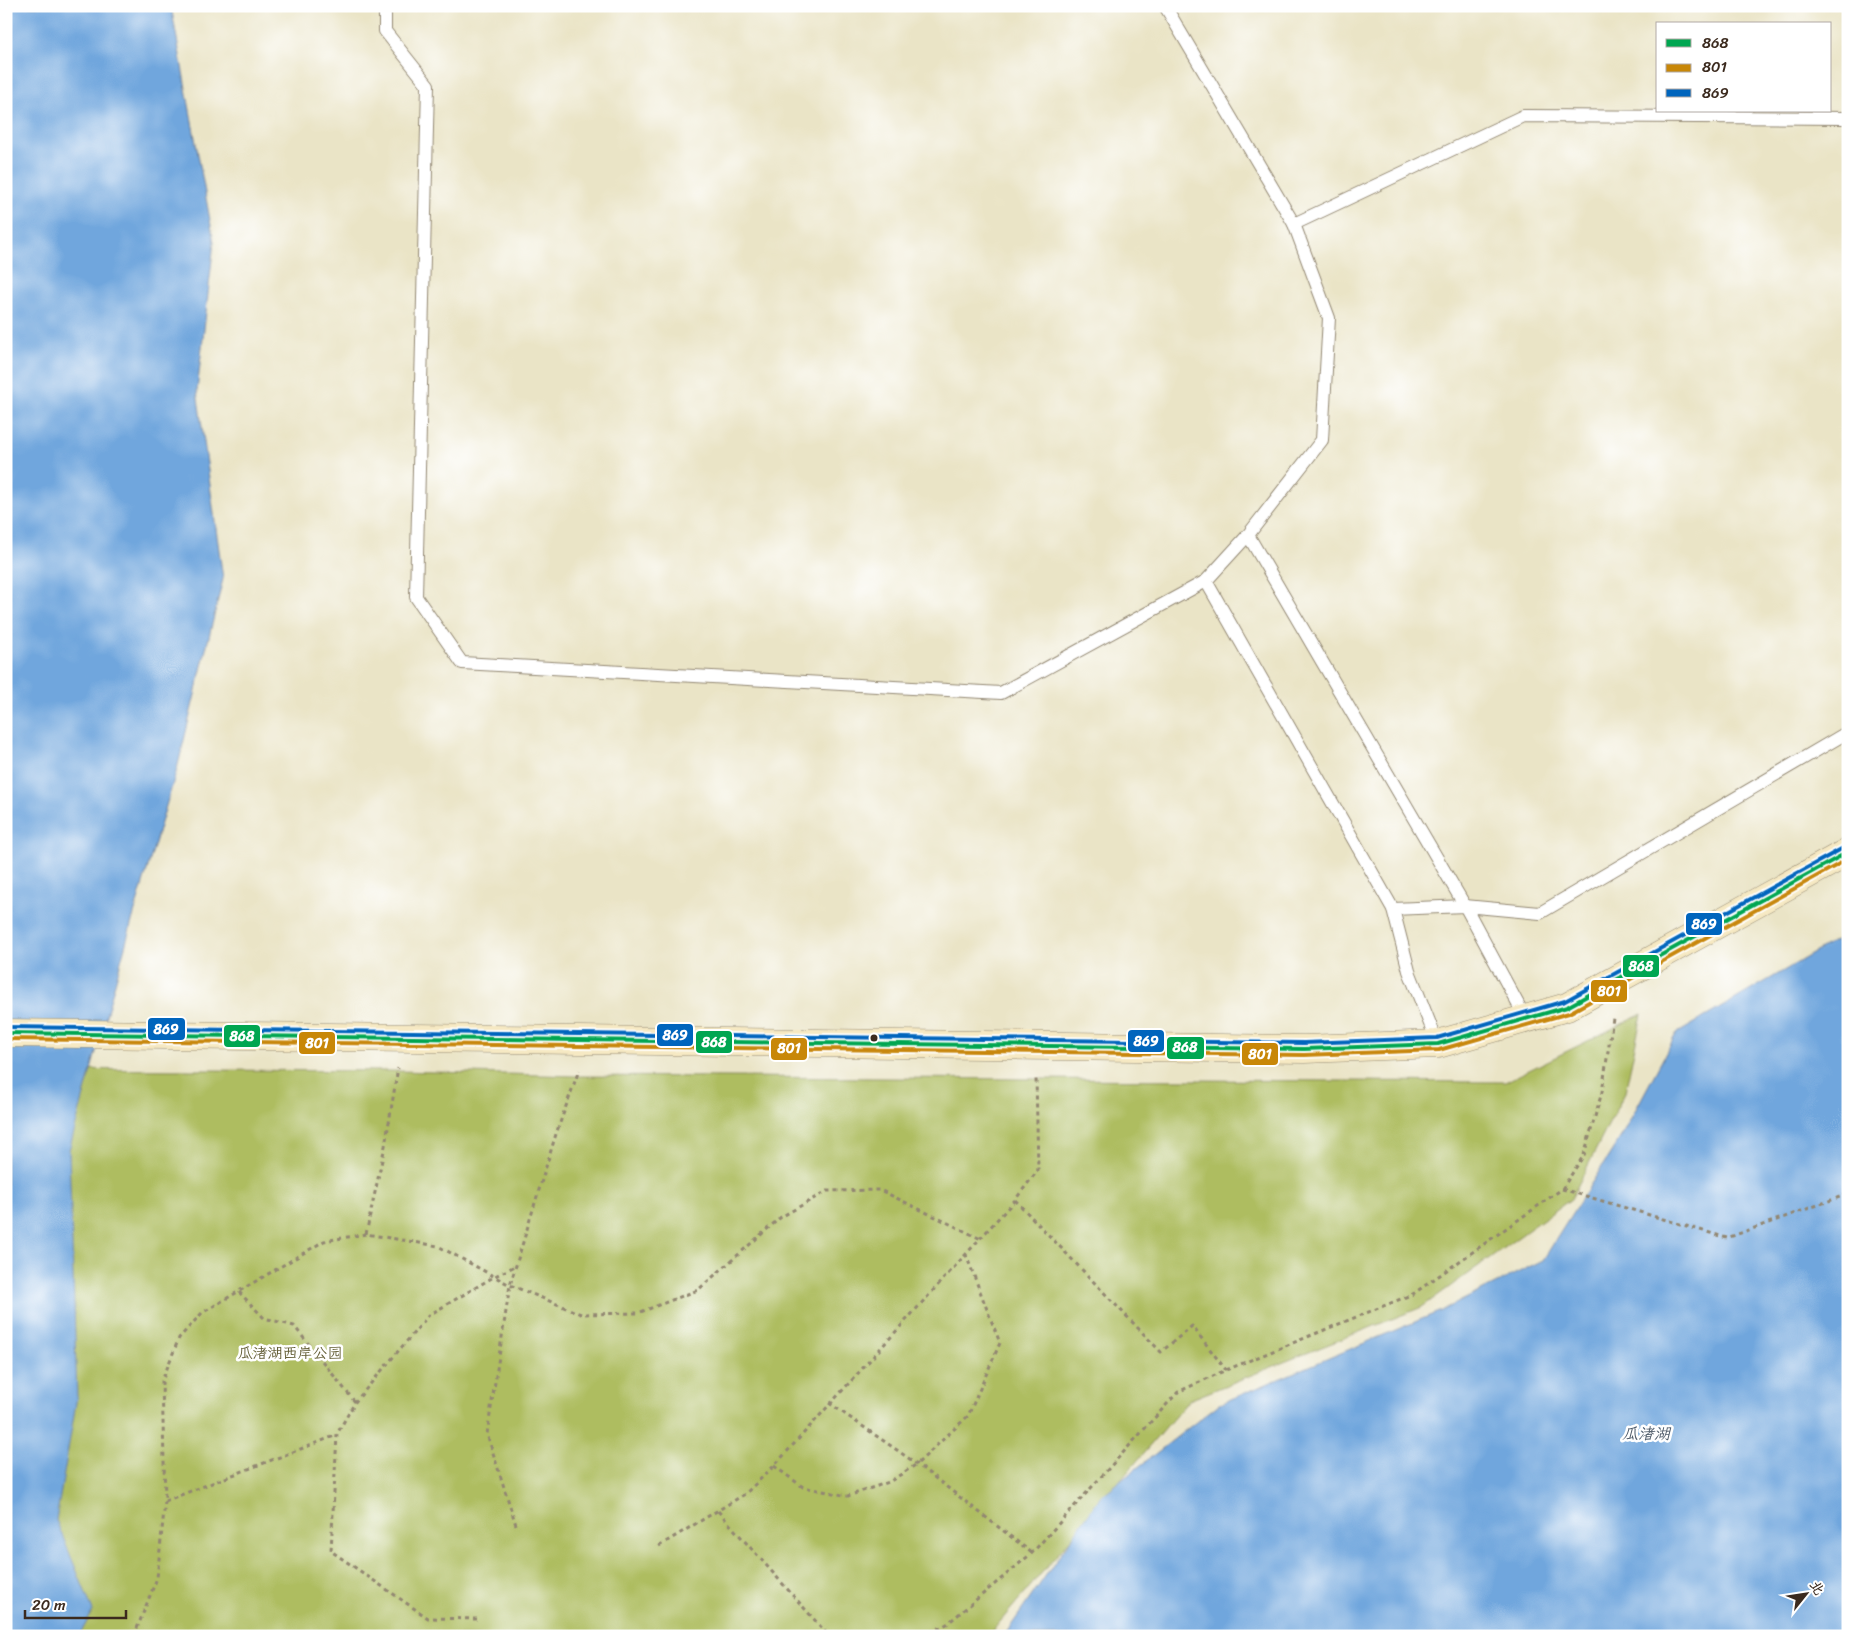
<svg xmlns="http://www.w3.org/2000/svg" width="1854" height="1642" font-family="Sriracha,'LXGW WenKai TC',sans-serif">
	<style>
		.green { fill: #aebd60; stroke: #74743f }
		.water { fill: #6fa6dd; stroke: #55687e }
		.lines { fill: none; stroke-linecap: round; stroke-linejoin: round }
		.lane-casing { stroke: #928772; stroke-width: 14 }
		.secondary-casing { stroke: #928772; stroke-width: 29 }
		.path { stroke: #928772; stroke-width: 3; stroke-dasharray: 4 4; stroke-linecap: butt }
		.lane { stroke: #fff; stroke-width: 12 }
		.secondary { stroke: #f6e9c3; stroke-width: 28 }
		.bus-1-casing { stroke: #fff; stroke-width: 8 }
		.bus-2-casing { stroke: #fff; stroke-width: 8 }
		.bus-3-casing { stroke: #fff; stroke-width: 8 }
		.bus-1 { stroke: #00a651; stroke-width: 4 }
		.bus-2 { stroke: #c88708; stroke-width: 4 }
		.bus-3 { stroke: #0065bd; stroke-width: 4 }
		.bus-dot { fill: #3b2a1e; stroke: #fff; stroke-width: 2 }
		.labels { text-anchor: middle; stroke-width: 5; stroke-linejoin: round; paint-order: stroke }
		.park-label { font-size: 15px; fill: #635d35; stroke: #fff }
		.water-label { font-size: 16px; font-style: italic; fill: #505c6a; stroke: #fff }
		.line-badge { stroke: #fff; stroke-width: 2 }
		.badge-label { font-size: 14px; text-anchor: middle; font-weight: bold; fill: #fff }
	</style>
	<rect width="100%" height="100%" fill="#fff"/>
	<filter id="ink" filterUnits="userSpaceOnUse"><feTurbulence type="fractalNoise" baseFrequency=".02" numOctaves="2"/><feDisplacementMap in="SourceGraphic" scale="10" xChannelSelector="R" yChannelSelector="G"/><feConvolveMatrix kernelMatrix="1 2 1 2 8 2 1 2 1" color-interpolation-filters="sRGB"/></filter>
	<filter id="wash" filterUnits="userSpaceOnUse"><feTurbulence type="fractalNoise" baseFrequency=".0096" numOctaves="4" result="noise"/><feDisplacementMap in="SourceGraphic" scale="20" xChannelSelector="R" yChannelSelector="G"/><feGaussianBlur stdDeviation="1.12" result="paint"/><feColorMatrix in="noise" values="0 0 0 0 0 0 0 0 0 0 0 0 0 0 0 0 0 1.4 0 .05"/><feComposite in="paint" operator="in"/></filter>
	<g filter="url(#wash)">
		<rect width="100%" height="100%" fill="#eae4c6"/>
		<polygon class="green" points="1642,1014 1625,1092 1571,1199 1422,1307 1189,1400 988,1636 6,1636 6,1069 398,1071 577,1076 1505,1082"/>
		<g class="water">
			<polygon points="6,6 171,6 214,242 197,391 223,579 177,769 134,914 69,1150 77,1397 56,1520 93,1611 79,1636 6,1636"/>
			<polygon points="1848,933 1848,1636 1004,1636 1100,1497 1219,1404 1441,1311 1543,1260 1622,1135 1676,1034"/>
		</g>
	</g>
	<g filter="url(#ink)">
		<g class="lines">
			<defs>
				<g id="lane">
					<polyline points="385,6 385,31 428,85 416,597 462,663 1001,693 1206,581 1248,535 1322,440 1329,318 1294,224 1165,6"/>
					<polyline points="1294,224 1523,116 1848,118"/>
					<polyline points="1248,535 1465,906 1526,1019"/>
					<polyline points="1206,581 1393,909 1409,971 1438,1044"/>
					<polyline points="1393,909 1465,906 1540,913 1848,732"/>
				</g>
				<polyline id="secondary" points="6,1033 1304,1049 1438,1044 1567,1007 1848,852"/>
			</defs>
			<use href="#lane" class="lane-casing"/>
			<use href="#secondary" class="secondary-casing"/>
			<g class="path">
				<polyline points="1562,1189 1727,1238 1848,1194"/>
				<polyline points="1015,1200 1161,1352 1192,1326 1226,1370"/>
				<polyline points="366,1234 385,1146 398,1068"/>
				<polyline points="239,1292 264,1318 294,1326 355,1402"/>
				<polyline points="829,1403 917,1464 1032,1553"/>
				<polyline points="774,1466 803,1487 848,1496 889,1482 917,1464 968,1416 1000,1343 966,1255"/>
				<polyline points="165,1501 337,1435"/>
				<polyline points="718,1511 829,1636"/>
				<polyline points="516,1525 487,1434 510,1285 556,1134 579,1070"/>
				<polyline points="659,1546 745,1494 774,1466 1015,1200 1038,1170 1036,1077"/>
				<polyline points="477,1619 428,1618 331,1551 337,1434 355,1402 429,1315 495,1276 517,1265"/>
				<polyline points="134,1636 157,1578 165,1501 162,1381 179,1338 202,1313 324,1241 366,1234 438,1246 510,1285 581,1314 638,1313 698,1290 781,1217 827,1191 880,1190 981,1239"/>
				<polyline points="923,1636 947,1624 1032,1553 1178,1392 1226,1370 1413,1294 1562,1189 1584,1155 1602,1092 1613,1018"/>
			</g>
			<use href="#lane" class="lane"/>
			<use href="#secondary" class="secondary"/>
			<defs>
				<polyline id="bus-1" points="6,1033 1304,1049 1438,1044 1567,1007 1848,852"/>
				<polyline id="bus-2" points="6,1039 1304,1055 1439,1050 1569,1013 1848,859"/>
				<polyline id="bus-3" points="6,1027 1304,1043 1437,1038 1565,1001 1845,847"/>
			</defs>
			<use href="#bus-1" class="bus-1-casing"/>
			<use href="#bus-2" class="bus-2-casing"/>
			<use href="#bus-3" class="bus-3-casing"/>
			<use href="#bus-1" class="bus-1"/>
			<use href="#bus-2" class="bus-2"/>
			<use href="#bus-3" class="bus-3"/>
		</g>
	</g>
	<circle class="bus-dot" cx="874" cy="1038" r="4.5"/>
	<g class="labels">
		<g class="park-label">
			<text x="290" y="1358">瓜渚湖西岸公园</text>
		</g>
		<g class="water-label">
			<text x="1646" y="1439">瓜渚湖</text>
		</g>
	</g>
	<g class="line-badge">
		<rect x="1685" y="912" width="38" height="24" rx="5" fill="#0065bd"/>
		<rect x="1622" y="954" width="38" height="24" rx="5" fill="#00a651"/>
		<rect x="1590" y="979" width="38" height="24" rx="5" fill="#c88708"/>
		<rect x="147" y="1017" width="39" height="24" rx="5" fill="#0065bd"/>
		<rect x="656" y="1023" width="38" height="24" rx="5" fill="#0065bd"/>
		<rect x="223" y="1024" width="38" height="24" rx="5" fill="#00a651"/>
		<rect x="1127" y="1029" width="38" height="24" rx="5" fill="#0065bd"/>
		<rect x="695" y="1030" width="38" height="24" rx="5" fill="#00a651"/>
		<rect x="298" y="1031" width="38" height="24" rx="5" fill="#c88708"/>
		<rect x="1166" y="1036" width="39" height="24" rx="5" fill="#00a651"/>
		<rect x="770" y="1037" width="38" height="24" rx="5" fill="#c88708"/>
		<rect x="1241" y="1042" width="38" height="24" rx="5" fill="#c88708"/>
	</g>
	<g class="badge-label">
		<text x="1704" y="929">869</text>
		<text x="1641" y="971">868</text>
		<text x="1609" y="996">801</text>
		<text x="166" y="1034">869</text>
		<text x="675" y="1040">869</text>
		<text x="242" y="1041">868</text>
		<text x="1146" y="1046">869</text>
		<text x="714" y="1047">868</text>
		<text x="317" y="1048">801</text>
		<text x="1185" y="1052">868</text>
		<text x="789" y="1053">801</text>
		<text x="1260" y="1059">801</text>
	</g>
	<rect width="1854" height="1642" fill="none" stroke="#fff" stroke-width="25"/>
	<rect x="1656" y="22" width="175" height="90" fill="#ffffff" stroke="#b1aaa5"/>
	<rect x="1666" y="39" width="25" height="8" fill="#00a651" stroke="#b1aaa5"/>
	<text x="1702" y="48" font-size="15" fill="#3b2a1e">868</text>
	<rect x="1666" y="64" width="25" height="8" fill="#c88708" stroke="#b1aaa5"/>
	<text x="1702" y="72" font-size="15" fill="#3b2a1e">801</text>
	<rect x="1666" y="89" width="25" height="8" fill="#0065bd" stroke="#b1aaa5"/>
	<text x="1702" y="98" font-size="15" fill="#3b2a1e">869</text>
	<g transform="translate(1806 1594) rotate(60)" stroke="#ffffff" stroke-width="4" paint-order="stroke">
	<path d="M0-4L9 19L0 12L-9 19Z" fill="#3b2a1e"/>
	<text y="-8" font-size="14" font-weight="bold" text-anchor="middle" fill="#3b2a1e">北</text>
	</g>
	<path d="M25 1610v8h101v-8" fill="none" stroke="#3b2a1e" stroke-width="2.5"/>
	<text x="32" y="1610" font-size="15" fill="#3b2a1e" stroke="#ffffff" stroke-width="4" paint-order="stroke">20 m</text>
</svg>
